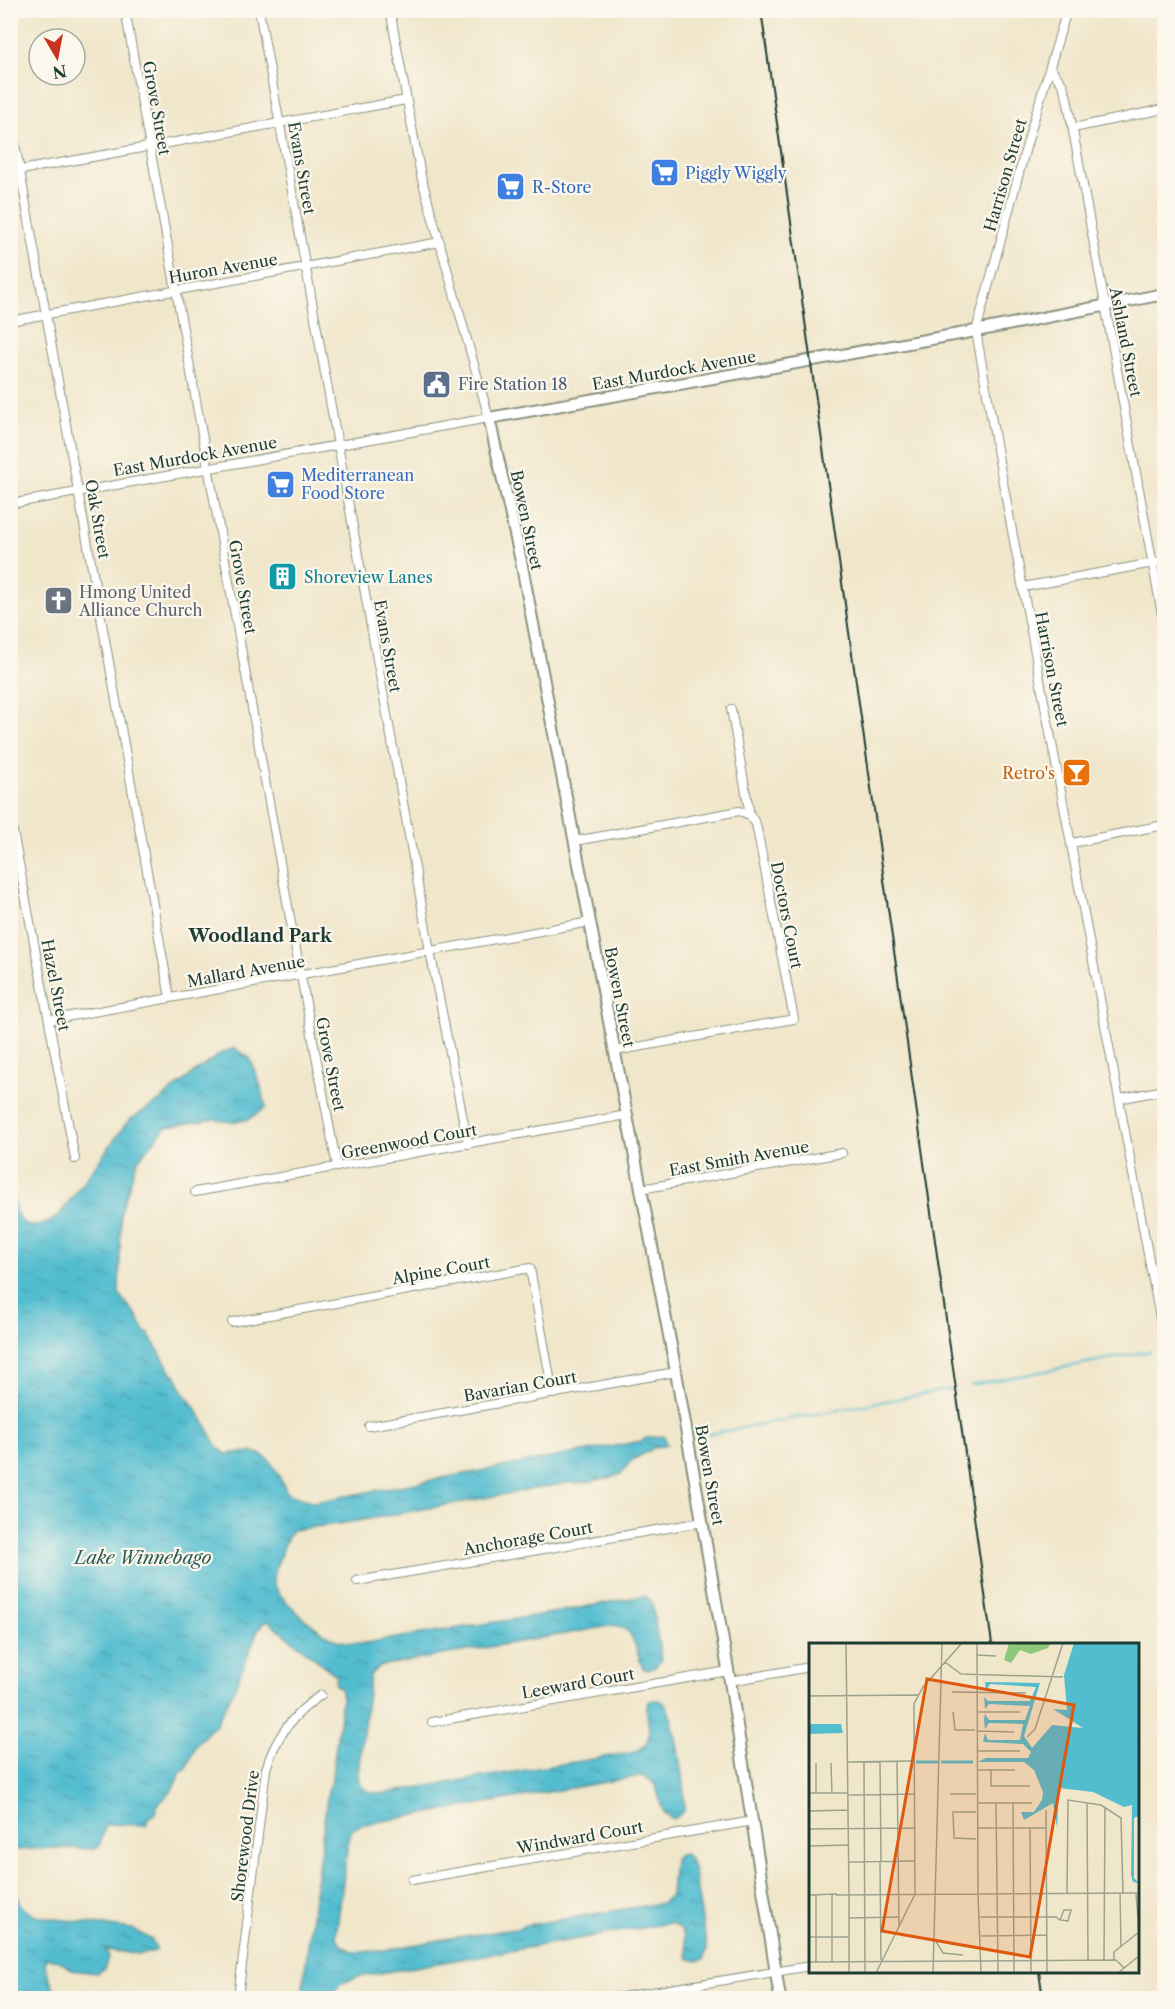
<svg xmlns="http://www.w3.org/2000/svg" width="1175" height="2009" font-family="'Libre Caslon Text',serif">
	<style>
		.water { fill: url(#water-ripples); stroke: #397d82; stroke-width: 1.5 }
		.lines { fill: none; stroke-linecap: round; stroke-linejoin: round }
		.stream { stroke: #53bdd0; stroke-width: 2 }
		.street-casing { stroke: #88927f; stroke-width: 10 }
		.secondary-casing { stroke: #88927f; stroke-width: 14 }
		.street { stroke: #fff; stroke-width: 8 }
		.secondary { stroke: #fff; stroke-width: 10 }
		.rail { stroke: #1f3d34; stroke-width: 2 }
		.labels { text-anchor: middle; stroke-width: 4.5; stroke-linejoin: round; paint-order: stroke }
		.street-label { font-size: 16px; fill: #1f3d34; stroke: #fbf7ec }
		.shop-label { font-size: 16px; fill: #366cbe; stroke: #fbf7ec; text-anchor: start }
		.service-label { font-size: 16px; fill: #4e5e75; stroke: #fbf7ec; text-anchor: start }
		.culture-label { font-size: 16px; fill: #0d838f; stroke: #fbf7ec; text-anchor: start }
		.worship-label { font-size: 16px; fill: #5b616d; stroke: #fbf7ec; text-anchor: start }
		.food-label { font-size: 16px; fill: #c56008; stroke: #fbf7ec; text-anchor: end }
		.neighbourhood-label { font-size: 18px; font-weight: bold; fill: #1f3d34; stroke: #fbf7ec }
		.water-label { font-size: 18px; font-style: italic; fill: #2c5d5b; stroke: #fbf7ec }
		.inset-river { fill: none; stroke: #53bdd0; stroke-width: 3 }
		.inset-road { fill: none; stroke: #9ca28e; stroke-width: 1.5 }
		.view { fill: #de580e; fill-opacity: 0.15; stroke: #de580e; stroke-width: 3 }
		.inset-edge { fill: none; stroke: #1f3d34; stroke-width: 3 }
	</style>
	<defs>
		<pattern id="water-ripples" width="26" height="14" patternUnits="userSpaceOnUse" patternTransform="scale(1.5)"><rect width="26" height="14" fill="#53bdd0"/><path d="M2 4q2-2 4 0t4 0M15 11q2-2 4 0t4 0" fill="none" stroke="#449baa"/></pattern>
	</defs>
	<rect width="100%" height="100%" fill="#fbf7ec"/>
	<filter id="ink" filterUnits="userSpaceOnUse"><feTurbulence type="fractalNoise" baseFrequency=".0167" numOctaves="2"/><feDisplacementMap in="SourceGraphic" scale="12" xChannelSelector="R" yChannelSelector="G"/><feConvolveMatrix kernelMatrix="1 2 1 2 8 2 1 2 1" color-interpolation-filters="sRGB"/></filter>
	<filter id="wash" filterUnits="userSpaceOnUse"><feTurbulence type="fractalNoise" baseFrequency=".008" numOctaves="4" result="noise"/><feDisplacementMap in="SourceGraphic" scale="24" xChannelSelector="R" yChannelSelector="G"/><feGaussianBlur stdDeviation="1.35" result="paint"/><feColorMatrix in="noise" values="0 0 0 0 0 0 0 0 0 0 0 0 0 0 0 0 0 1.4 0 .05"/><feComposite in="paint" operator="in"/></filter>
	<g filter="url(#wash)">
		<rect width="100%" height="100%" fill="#f0e6ca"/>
		<g class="water">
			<path d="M 234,1048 L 250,1058 L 260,1084 L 266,1108 L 247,1120 L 230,1122 L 215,1119 L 166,1127 L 137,1161 L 121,1212 L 119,1294 L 136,1315 L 146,1333 L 148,1333 L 173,1375 L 175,1374 L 182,1389 L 203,1420 L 218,1447 L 228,1455 L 232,1453 C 239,1453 248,1451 256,1453 C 273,1455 280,1481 288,1494 L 314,1502 L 642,1441 L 646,1438 L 664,1436 L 666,1445 L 654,1448 L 631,1461 L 621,1474 L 609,1478 L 574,1484 L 573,1482 L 352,1522 L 292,1530 L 289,1535 C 285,1544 273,1570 273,1579 C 272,1595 318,1631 332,1638 C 342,1643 354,1643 365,1643 L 552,1613 L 637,1597 L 645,1596 L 652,1602 L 661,1659 L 654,1668 L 644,1669 C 634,1653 638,1631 616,1625 L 379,1666 L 370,1675 L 358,1774 C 359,1792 371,1794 386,1793 L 635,1752 C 661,1741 642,1717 648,1702 C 654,1699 659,1698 664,1703 C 675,1714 686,1794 684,1811 L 674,1819 C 650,1811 669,1782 640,1776 L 360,1825 L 353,1829 L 349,1835 L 336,1936 L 341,1945 L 353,1952 L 379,1951 L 450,1938 L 522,1928 L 522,1926 L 662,1903 L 671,1895 L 674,1860 L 677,1856 L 683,1853 L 690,1858 L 694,1872 L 707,1950 L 704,1959 L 697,1961 L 688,1958 C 686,1944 686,1927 670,1923 L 357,1977 L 340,1984 L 330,1998 L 302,1998 L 304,1977 L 326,1806 L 329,1785 L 331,1785 L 342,1698 L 340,1687 L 337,1687 L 335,1682 L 337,1676 L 268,1621 L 263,1623 L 258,1630 L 233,1692 L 215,1725 L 197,1743 L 186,1769 L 181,1772 L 171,1792 L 158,1804 L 155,1813 L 148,1818 L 146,1825 L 107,1824 L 105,1826 L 99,1847 L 93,1849 L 55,1848 L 11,1850 L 10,1340 C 16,1330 13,1321 10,1310 L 11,1178 C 13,1194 12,1229 35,1226 C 45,1225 53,1221 60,1214 L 128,1121 L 158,1102 L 196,1071 L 220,1054 Z"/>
			<path d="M 11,1874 C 25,1893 6,1899 35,1916 L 132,1929 L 152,1940 L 156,1948 L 156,1951 L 140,1954 L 105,1950 L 109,1956 L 104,1969 L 96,1973 L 72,1970 L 58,1960 L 47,1958 L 45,1964 L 56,1996 L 59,1998 L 11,1998 Z"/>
		</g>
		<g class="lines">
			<g class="stream">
				<polyline points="971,1385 1150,1351"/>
				<polyline points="709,1434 950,1389"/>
			</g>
		</g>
	</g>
	<g filter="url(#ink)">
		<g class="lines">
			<defs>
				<g id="street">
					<polyline points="125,10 293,934 337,1167"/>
					<polyline points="259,10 430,951 468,1144"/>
					<polyline points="1067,10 1030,133 976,331 1001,472 1164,1339"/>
					<polyline points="1051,69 1063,85 1067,98 1164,625"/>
					<polyline points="10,116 170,998"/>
					<polyline points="1073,128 1164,109"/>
					<polyline points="10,172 406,100"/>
					<polyline points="10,321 440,242"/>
					<polyline points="10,504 489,418 421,176 390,10"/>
					<polyline points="1023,587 1164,561"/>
					<polyline points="731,709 750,815"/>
					<polyline points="10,816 75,1159"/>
					<polyline points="575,841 739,811 750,815 756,824 794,1019 615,1051"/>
					<polyline points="1072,843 1164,825"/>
					<polyline points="49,1020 590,922"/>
					<polyline points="1119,1099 1164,1090"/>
					<polyline points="641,1189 842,1153"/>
					<polyline points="195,1192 627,1115"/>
					<polyline points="232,1322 530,1268 553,1394"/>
					<polyline points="369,1426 676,1372"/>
					<polyline points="357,1581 703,1522"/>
					<polyline points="730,1681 810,1667"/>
					<polyline points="432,1722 728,1671"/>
					<polyline points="412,1880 753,1821"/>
					<path d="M 238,1998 L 266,1769 C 275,1738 294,1713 321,1695"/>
					<polyline points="616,1998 810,1966"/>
				</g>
				<polyline id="secondary" points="780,1998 730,1681 676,1372 521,561 489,418 976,331 1164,294"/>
			</defs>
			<use href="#street" class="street-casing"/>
			<use href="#secondary" class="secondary-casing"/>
			<use href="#street" class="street"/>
			<use href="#secondary" class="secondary"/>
			<g class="rail">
				<polyline points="761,10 992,1644"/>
				<polyline points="1039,1972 1043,1998"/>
			</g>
		</g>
	</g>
	<defs>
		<symbol id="supermarket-square" viewBox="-11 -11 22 22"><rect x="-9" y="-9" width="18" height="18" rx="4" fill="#3f7fe0" stroke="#fbf7ec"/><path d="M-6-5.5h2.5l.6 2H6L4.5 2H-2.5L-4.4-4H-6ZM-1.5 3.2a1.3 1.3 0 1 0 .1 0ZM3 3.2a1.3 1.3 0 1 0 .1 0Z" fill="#fff"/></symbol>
		<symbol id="civic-square" viewBox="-11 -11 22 22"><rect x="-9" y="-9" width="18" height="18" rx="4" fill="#5c6f8a" stroke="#fbf7ec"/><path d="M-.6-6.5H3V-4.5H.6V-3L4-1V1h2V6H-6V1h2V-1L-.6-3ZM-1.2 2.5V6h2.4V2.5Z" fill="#fff"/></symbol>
		<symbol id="building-square" viewBox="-11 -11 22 22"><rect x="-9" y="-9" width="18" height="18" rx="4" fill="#0f9aa8" stroke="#fbf7ec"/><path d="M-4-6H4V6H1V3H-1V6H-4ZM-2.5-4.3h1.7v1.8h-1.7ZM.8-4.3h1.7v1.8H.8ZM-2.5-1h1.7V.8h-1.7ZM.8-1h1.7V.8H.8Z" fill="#fff"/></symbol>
		<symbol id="church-square" viewBox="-11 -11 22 22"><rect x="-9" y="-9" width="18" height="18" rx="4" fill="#6b7280" stroke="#fbf7ec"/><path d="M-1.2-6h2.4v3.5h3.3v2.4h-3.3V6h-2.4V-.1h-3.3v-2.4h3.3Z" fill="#fff"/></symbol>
		<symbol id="bar-square" viewBox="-11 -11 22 22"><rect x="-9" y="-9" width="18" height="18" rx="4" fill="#e8710a" stroke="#fbf7ec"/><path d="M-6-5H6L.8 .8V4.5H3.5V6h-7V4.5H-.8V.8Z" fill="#fff"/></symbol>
	</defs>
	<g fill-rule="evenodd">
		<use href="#supermarket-square" x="648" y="156" width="33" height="33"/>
		<use href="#supermarket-square" x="494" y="170" width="33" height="33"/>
		<use href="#civic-square" x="420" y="368" width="33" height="33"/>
		<use href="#supermarket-square" x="264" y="468" width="33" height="33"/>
		<use href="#building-square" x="266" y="560" width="33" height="33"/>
		<use href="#church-square" x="42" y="584" width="33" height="33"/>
		<use href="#bar-square" x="1060" y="756" width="33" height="33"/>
	</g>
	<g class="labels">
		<g class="street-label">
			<text transform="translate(157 108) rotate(80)" y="6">Grove Street</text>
			<text transform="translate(302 168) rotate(80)" y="6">Evans Street</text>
			<text transform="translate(1005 175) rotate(-74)" y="6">Harrison Street</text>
			<text transform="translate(223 268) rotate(-10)" y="6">Huron Avenue</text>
			<text transform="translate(1126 342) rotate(79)" y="6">Ashland Street</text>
			<text transform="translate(674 370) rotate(-10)" y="6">East Murdock Avenue</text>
			<text transform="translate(195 456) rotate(-10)" y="6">East Murdock Avenue</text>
			<text transform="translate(98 519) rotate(80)" y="6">Oak Street</text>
			<text transform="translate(527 520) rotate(78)" y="6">Bowen Street</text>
			<text transform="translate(243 587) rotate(80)" y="6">Grove Street</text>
			<text transform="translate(388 646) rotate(80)" y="6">Evans Street</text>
			<text transform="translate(1052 669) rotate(79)" y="6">Harrison Street</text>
			<text transform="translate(787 915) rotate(79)" y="6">Doctors Court</text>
			<text transform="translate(246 971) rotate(-10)" y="6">Mallard Avenue</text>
			<text transform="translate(56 985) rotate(79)" y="6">Hazel Street</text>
			<text transform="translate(620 997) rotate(79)" y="6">Bowen Street</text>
			<text transform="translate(331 1064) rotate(79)" y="6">Grove Street</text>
			<text transform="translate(409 1141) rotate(-10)" y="6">Greenwood Court</text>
			<text transform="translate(739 1158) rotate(-10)" y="6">East Smith Avenue</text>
			<text transform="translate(441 1270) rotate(-10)" y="6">Alpine Court</text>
			<text transform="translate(520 1386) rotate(-10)" y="6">Bavarian Court</text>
			<text transform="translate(710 1475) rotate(80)" y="6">Bowen Street</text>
			<text transform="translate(528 1538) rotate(-10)" y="6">Anchorage Court</text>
			<text transform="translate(578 1683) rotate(-10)" y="6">Leeward Court</text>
			<text transform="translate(245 1836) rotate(-83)" y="6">Shorewood Drive</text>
			<text transform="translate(580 1837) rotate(-10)" y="6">Windward Court</text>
		</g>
		<g class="shop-label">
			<text x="685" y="179">Piggly Wiggly</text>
			<text x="532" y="193">R-Store</text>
			<text x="301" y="481">Mediterranean<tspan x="301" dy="18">Food Store</tspan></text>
		</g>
		<g class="service-label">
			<text x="458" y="390">Fire Station 18</text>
		</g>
		<g class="culture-label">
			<text x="304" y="583">Shoreview Lanes</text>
		</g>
		<g class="worship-label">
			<text x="79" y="598">Hmong United<tspan x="79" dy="18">Alliance Church</tspan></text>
		</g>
		<g class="food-label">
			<text x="1055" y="779">Retro's</text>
		</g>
		<g class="neighbourhood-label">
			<text x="260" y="942">Woodland Park</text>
		</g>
		<g class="water-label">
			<text x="143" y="1564">Lake Winnebago</text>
		</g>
	</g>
	<g transform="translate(809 1643)">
		<rect width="330" height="330" fill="#f0e6ca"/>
		<path d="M 200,0 L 242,0 L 239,5 L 222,11 L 211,7 L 202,20 L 195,17 Z" fill="#8ec87d"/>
		<path d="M 265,0 L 330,0 L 330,173 L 325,175 L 325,235 L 330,240 L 324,239 L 322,232 L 323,162 L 315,164 L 284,149 L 250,145 L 248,184 L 244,160 L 215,177 L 212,169 L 225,169 L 233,157 L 234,149 L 225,127 L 215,119 L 169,119 L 177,115 L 219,115 L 222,109 L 214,101 L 174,99 L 176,90 L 179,97 L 211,97 L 214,81 L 180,80 L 176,86 L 175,76 L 176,71 L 180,77 L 216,77 L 221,63 L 180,61 L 176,66 L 175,54 L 179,58 L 221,58 L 227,44 L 181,41 L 177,48 L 176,39 L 231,40 L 215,93 L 223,105 L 243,82 L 274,85 L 244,66 L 258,67 L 255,32 ZM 0,81 L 32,81 L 34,90 L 0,91 Z" fill="#53bdd0"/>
		<path class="inset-river" d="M 107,119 L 130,119M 132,119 L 164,119"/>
		<path class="inset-road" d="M 37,0 L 40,252M 167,12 L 187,13M 136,19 L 152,31 L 254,34M 143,49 L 217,50M 0,53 L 109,52M 144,69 L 146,87 L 166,87M 168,69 L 211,69M 168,88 L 205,89M 218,94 L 226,86 L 254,0M 168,108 L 211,108M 38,119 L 104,118M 55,119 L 56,330M 71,119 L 72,218M 88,119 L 90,282M 7,120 L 7,150M 22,120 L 23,150M 168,127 L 206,127M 182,127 L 182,143 L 221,143M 0,150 L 39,150M 141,151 L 167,151M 39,152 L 105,151M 169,160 L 223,160M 187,160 L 189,330M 204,160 L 205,330M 278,160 L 279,317M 237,167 L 238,330M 0,168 L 39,167M 167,169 L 144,169 L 145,195 L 167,196M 169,185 L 237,185M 221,185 L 222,330M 0,186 L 105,185M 0,203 L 39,202M 71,218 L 72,317M 39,219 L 105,218M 258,250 L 259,157 L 292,162 L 312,175 L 314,250M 311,250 L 312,303M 327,250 L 330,289M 0,252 L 28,251M 7,252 L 7,319M 23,252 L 23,319M 27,252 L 169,251 L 168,0M 40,252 L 40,330M 171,274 L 247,274 L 251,277 L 252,277 L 259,278 L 262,267 L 255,267 L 251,277M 40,275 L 89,274M 172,293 L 238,292M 0,294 L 40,294M 126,297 L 134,310 L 154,312M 295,317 L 296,164M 305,317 L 305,309 L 330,289M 0,319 L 307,317 L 315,325M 67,330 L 106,251 L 105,61 L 114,44 L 153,0M 124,330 L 133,0M 172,330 L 169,251 L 330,250M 309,330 L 330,313"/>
		<path class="view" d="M 118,36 L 265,62 L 221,314 L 73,288 Z"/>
		<rect width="330" height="330" class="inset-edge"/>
	</g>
	<rect width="1175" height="2009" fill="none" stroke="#fbf7ec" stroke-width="36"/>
	<g transform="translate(57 57) rotate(170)"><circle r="28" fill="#fbf7ec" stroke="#a3ada2" stroke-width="1.5"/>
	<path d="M0-4.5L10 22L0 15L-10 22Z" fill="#c8321e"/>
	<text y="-9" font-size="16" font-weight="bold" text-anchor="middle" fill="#1f3d34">N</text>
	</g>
</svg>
